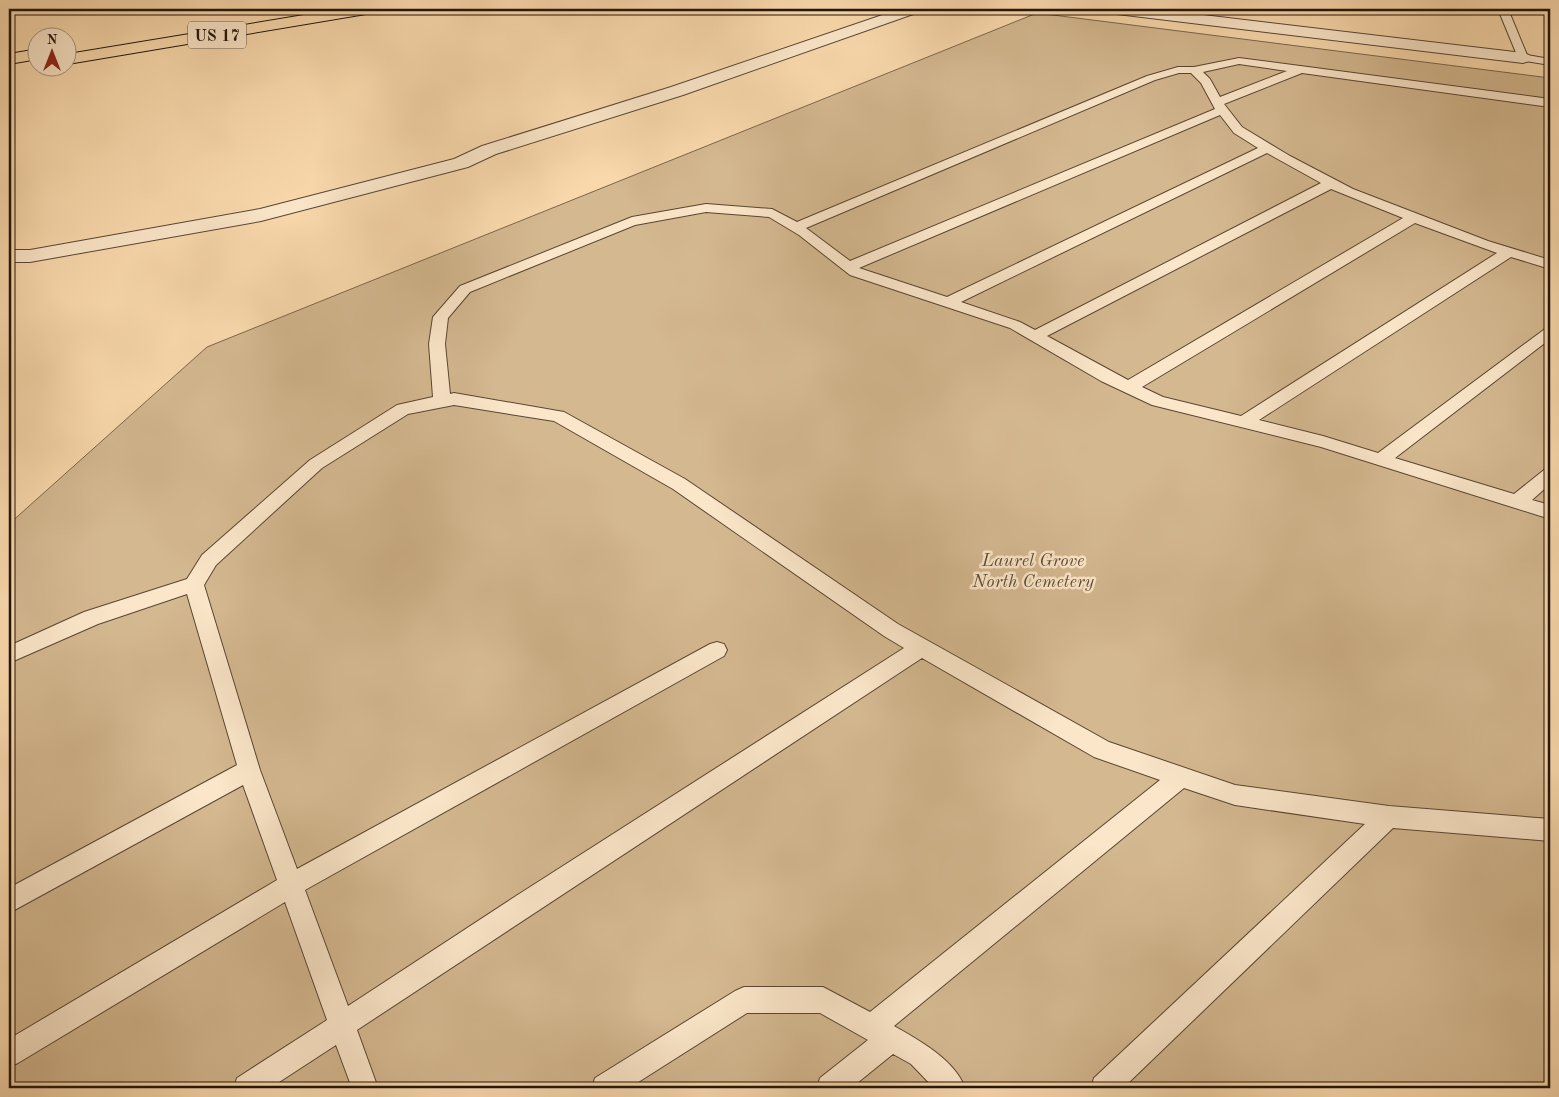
<svg xmlns="http://www.w3.org/2000/svg" width="1559" height="1097" font-family="'Old Standard TT',serif">
	<style>
		.green { fill: #d4b890; stroke: #7b664d }
		.lines { fill: none; stroke-linecap: round; stroke-linejoin: round }
		.service-casing { stroke: #584632; stroke-width: 2 }
		.minor-casing { stroke: #584632; stroke-width: 2 }
		.motorway-casing { stroke: #22150a; stroke-width: 2 }
		.service { fill: #fbe6c9; fill-rule: evenodd }
		.minor { fill: #fbe6c9; fill-rule: evenodd }
		.motorway { fill: #f9d9ac; fill-rule: evenodd }
		.labels { text-anchor: middle; stroke-width: 5; stroke-linejoin: round; paint-order: stroke }
		.shield { fill: #fbe6c9; stroke: #635443; stroke-width: 1 }
		.shield-label { font-size: 16px; font-weight: bold; fill: #22150a }
		.park-label { font-size: 18px; font-style: italic; fill: #604e39; stroke: #fbe6c9 }
	</style>
	<rect width="100%" height="100%" fill="#f9d9ac"/>
	<filter id="stains"><feTurbulence type="fractalNoise" baseFrequency=".004" numOctaves="4"/><feColorMatrix values="0 0 0 0 .2 0 0 0 0 .09 0 0 0 0 .02 0 0 0 .5 -.17"/></filter>
	<radialGradient id="worn" r=".72"><stop offset=".6" stop-color="#630" stop-opacity="0"/><stop offset="1" stop-color="#630" stop-opacity=".3"/></radialGradient>
	<polygon class="green" points="1037,13 1550,78 1550,1088 9,1088 9,524 207,347"/>
	<g class="lines">
		<defs>
			<g id="service">
				<polygon points="1498,9 1508,9 1527,55 1550,59 1550,65 1519,60"/>
				<path d="M 1239,58 L 1550,99 L 1550,107 L 1302,73 L 1224,104 L 1242,127 L 1290,156 L 1353,189 L 1488,241 L 1550,260 L 1550,269 L 1511,257 L 1259,420 L 1323,436 L 1378,453 L 1545,329 L 1550,327 L 1550,339 L 1395,458 L 1514,494 L 1544,470 L 1550,468 L 1550,484 L 1532,500 L 1550,505 L 1550,519 L 1321,447 L 1152,405 L 1101,381 L 1010,328 L 850,275 L 799,235 L 769,217 L 706,212 L 635,225 L 470,292 L 448,318 L 445,344 L 450,394 L 454,393 L 564,412 L 685,479 L 898,624 L 1109,742 L 1235,785 L 1389,806 L 1550,819 L 1550,841 L 1393,828 L 1123,1088 L 1091,1088 L 1094,1078 L 1365,824 L 1235,805 L 1184,788 L 894,1026 C 919,1040 955,1060 965,1088 L 934,1088 L 911,1064 L 893,1054 L 851,1088 L 817,1088 L 820,1078 L 868,1040 L 820,1013 L 747,1013 L 629,1088 L 592,1088 L 595,1078 L 735,991 L 744,987 L 823,987 L 870,1012 L 1160,780 L 1094,757 L 922,658 L 357,1030 L 378,1088 L 352,1088 L 336,1045 L 270,1088 L 234,1088 L 237,1078 L 327,1020 L 285,902 L 18,1063 L 9,1067 L 9,1039 L 277,880 L 243,785 L 9,913 L 9,888 L 237,765 L 187,594 L 98,624 L 9,663 L 9,646 L 84,612 L 187,579 L 202,555 L 310,460 L 397,405 L 433,397 L 429,344 L 433,317 L 460,286 L 632,217 L 706,204 L 772,209 L 797,222 L 1147,76 L 1178,67 L 1194,67 ZM 1239,64 L 1287,71 L 1220,97 L 1210,79 L 1203,72 ZM 1179,73 L 1191,73 L 1201,83 L 1215,109 L 850,261 L 806,228 L 1155,80 ZM 1220,115 L 1234,133 L 1258,148 L 947,297 L 859,268 ZM 1267,153 L 1321,183 L 1035,330 L 1020,322 L 961,302 ZM 1331,189 L 1403,218 L 1128,380 L 1047,336 ZM 1415,223 L 1497,253 L 1241,416 L 1163,397 L 1142,387 ZM 454,405 L 554,421 L 673,489 L 884,636 L 904,648 L 516,896 L 348,1006 L 305,890 L 724,656 L 727,650 L 724,644 L 717,642 L 710,644 L 297,869 L 260,770 L 204,585 L 216,565 L 322,468 L 408,414 Z"/>
			</g>
			<g id="minor">
				<polygon points="900,9 922,9 919,12 683,95 496,154 468,167 261,221 30,262 9,262 9,250 30,250 260,209 454,159 482,146 671,87"/>
				<polygon points="1109,9 1153,9 1523,53 1529,55 1531,58 1529,61 1523,63 1117,14 1112,12"/>
			</g>
			<g id="motorway">
				<polygon points="340,9 374,9 371,12 366,14 68,64 68,54"/>
				<polygon points="38,49 38,59 9,64 9,54"/>
			</g>
		</defs>
		<use href="#service" class="service-casing"/>
		<use href="#minor" class="minor-casing"/>
		<use href="#motorway" class="motorway-casing"/>
		<use href="#service" class="service"/>
		<use href="#minor" class="minor"/>
		<use href="#motorway" class="motorway"/>
	</g>
	<g class="labels">
		<rect class="shield" x="188" y="21.5" width="58" height="27" rx="4"/>
		<g class="shield-label">
			<text x="217" y="41">US 17</text>
		</g>
		<g class="park-label">
			<text x="1033" y="566">Laurel Grove<tspan x="1033" dy="21">North Cemetery</tspan></text>
		</g>
	</g>
	<rect width="1559" height="1097" fill="none" stroke="#f9d9ac" stroke-width="30"/>
	<rect x="10" y="10" width="1539" height="1077" fill="none" stroke="#22150a" stroke-width="2.5"/>
	<rect x="15" y="15" width="1529" height="1067" fill="none" stroke="#22150a"/>
	<g transform="translate(52 52)"><circle r="24" fill="#fbe6c9" stroke="#a4927d"/>
	<path d="M0-4L9 19L0 12L-9 19Z" fill="#8f2418"/>
	<text y="-8" font-size="14" font-weight="bold" text-anchor="middle" fill="#22150a">N</text>
	</g>
	<rect width="100%" height="100%" filter="url(#stains)"/>
	<rect width="100%" height="100%" fill="url(#worn)"/>
</svg>
